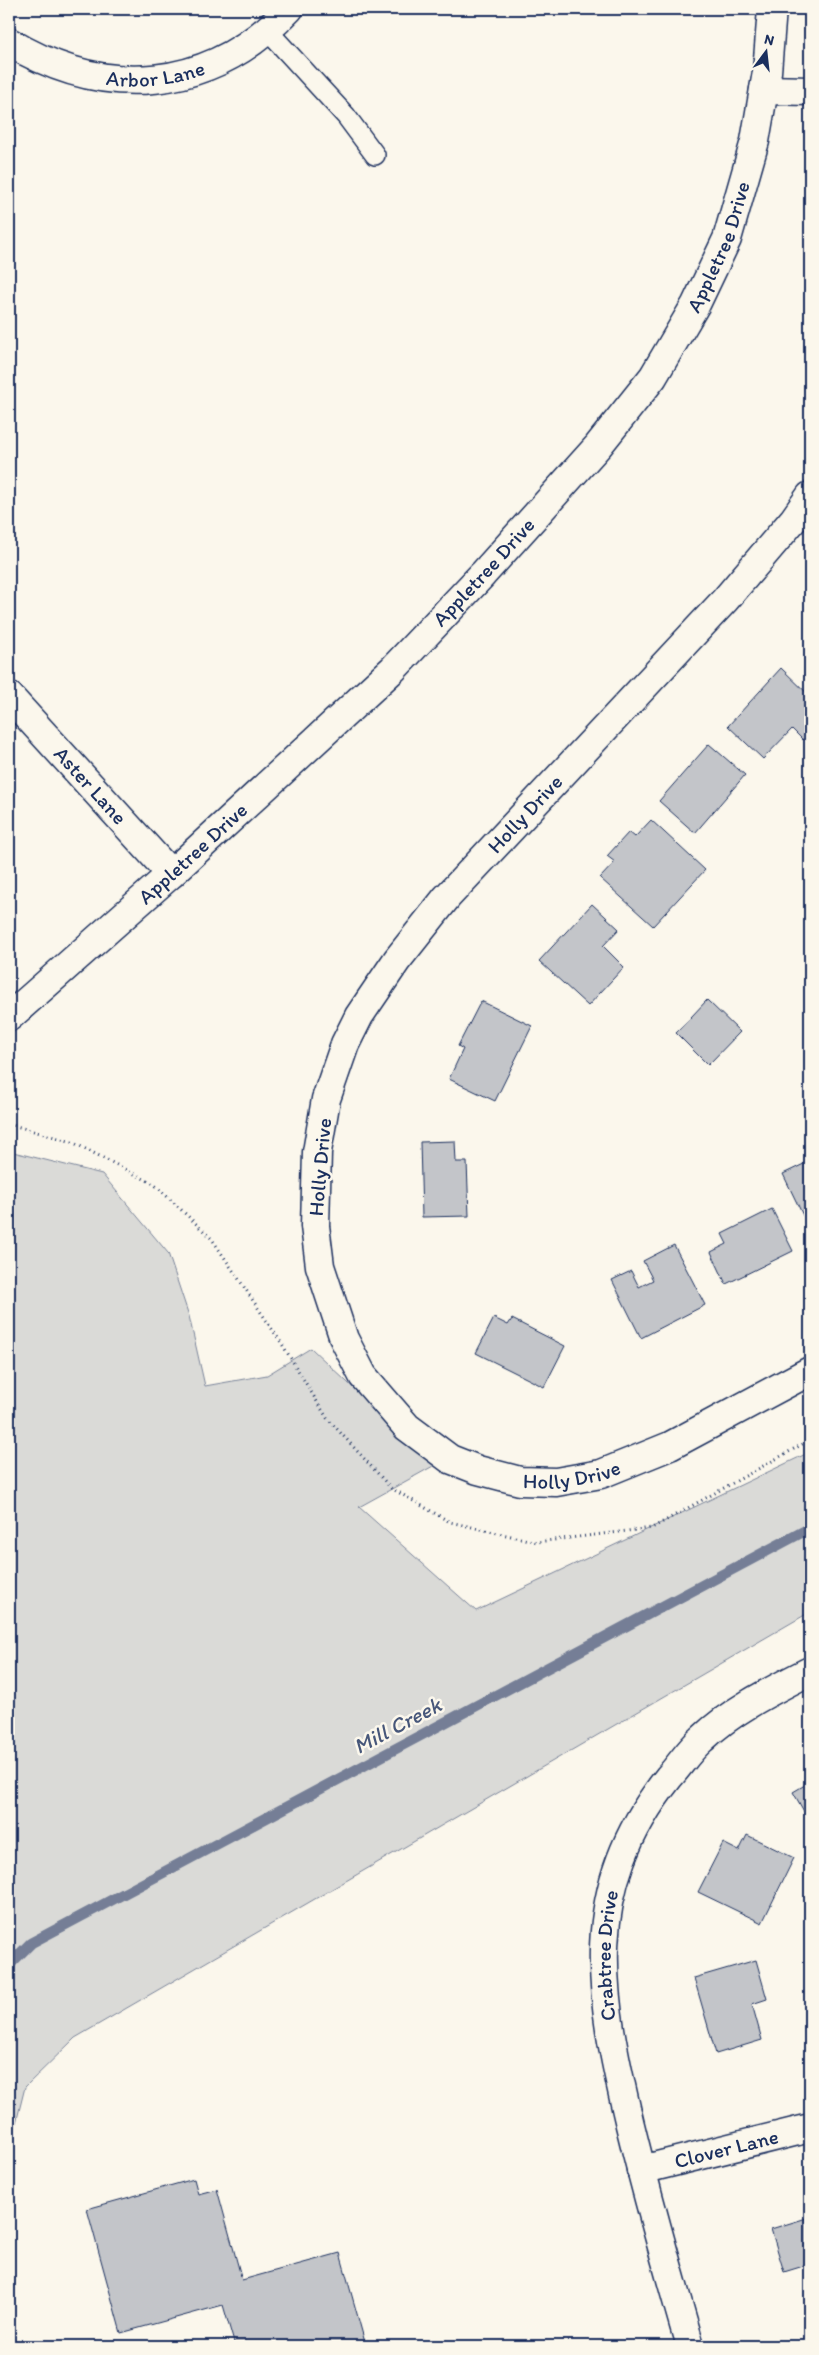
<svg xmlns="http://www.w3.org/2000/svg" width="819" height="2355" font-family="Itim,sans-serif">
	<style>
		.green { fill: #dadad7; stroke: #7a849a }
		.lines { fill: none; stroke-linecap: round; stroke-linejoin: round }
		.stream { stroke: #747e96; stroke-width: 11 }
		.building { fill: #c3c5c9; stroke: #1b2f5e }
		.lane-casing { stroke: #1b2f5e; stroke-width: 22 }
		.street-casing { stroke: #1b2f5e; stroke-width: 31 }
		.path { stroke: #1b2f5e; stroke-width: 3; stroke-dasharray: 1 4; stroke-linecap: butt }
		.lane { stroke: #fbf7ec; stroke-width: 19 }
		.street { stroke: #fbf7ec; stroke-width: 28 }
		.labels { text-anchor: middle; stroke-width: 5; stroke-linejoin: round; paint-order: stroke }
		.street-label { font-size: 21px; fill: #1b2f5e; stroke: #fbf7ec }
		.water-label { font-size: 22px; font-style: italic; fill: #47577a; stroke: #fbf7ec }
	</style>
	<rect width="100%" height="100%" fill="#fbf7ec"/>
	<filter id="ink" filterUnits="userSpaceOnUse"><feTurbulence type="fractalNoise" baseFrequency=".02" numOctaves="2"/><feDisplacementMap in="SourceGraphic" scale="10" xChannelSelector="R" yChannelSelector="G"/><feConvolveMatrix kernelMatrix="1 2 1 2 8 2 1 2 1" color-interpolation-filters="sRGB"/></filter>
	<g filter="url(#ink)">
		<polygon class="green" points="9,1151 102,1174 168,1253 189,1316 205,1386 267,1375 311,1348 435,1465 359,1507 476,1611 810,1452 810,1612 75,2038 25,2087 13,2135 9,2139"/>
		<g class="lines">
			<polyline class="stream" points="9,1965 31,1943 810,1528"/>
		</g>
		<g class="building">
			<polygon points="781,668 810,696 810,732 803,740 792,729 763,759 728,726"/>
			<polygon points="709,744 745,775 695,833 659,801"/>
			<polygon points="651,820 705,870 653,926 600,878 615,862 607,856 629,832 635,837"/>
			<polygon points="592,904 619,929 603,946 624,967 588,1006 539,961"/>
			<polygon points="707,1000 740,1032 708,1065 676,1033"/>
			<polygon points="481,1001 532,1026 495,1101 449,1079 463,1049 458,1046"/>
			<polygon points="455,1141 456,1162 467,1162 469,1216 422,1217 420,1142"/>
			<polygon points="810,1161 810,1230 783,1174"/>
			<polygon points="772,1209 793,1251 726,1284 711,1252 727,1244 722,1234"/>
			<polygon points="674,1245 705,1305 641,1338 612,1280 631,1271 639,1287 653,1280 643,1261"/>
			<polygon points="494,1318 508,1325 512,1319 565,1346 544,1387 476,1353"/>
			<polygon points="810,1782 810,1822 793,1792"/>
			<polygon points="747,1835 794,1858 762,1923 698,1892 723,1843 739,1851"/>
			<polygon points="756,1960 767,1999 752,2004 762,2040 716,2054 694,1978"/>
			<polygon points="194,2179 198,2194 217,2189 242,2280 340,2253 366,2346 235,2346 223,2305 121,2333 87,2209"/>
			<polygon points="810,2217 810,2264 784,2272 771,2229"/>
		</g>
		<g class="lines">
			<defs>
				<polyline id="lane" points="267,30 346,116 375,155"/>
				<g id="street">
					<path id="s1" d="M 9,42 C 105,100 210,93 289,9"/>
					<polyline points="764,90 810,91"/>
					<path id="s2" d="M 810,496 L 794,519 L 725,600 L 447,897 L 397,960 L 359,1016 L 345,1044 L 326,1099 L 317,1152 L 315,1226 L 320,1266 L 344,1339 L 363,1376 L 407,1427 L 450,1459 L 478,1470 L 520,1481 L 556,1482 L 601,1474 L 670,1446 L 810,1371"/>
					<path id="s3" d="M 9,696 L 171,874"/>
					<path id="s4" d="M 9,1017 L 171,874 L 393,669 L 483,574 L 598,446 L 653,377 L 696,304 L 727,239 L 755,141 L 767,72 L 772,9"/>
					<path id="s5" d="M 641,2170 L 810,2128"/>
					<path id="s6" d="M 690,2346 C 669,2273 648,2199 630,2125 C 599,1994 579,1890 669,1777 C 680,1765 689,1750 702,1739 C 732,1710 773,1690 810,1671"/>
				</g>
			</defs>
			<use href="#lane" class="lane-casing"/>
			<use href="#street" class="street-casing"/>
			<polyline class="path" points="9,1124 72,1142 154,1184 212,1239 282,1344 327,1418 391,1488 450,1522 537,1542 652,1528 810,1440"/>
			<use href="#lane" class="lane"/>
			<use href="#street" class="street"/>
		</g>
	</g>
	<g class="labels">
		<g class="street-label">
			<text dy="7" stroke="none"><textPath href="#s1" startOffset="154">Arbor Lane</textPath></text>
			<text dy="7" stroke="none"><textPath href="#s4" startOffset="1056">Appletree Drive</textPath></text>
			<text dy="7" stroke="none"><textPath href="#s4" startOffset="651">Appletree Drive</textPath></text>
			<text dy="7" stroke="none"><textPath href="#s3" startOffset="121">Aster Lane</textPath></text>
			<text transform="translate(525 814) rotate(-47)" y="7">Holly Drive</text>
			<text dy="7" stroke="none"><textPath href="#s4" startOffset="246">Appletree Drive</textPath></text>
			<text transform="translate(320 1167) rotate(-85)" y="7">Holly Drive</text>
			<text dy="7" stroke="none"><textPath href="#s2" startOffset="1312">Holly Drive</textPath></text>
			<text dy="7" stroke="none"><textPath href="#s6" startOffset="401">Crabtree Drive</textPath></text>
			<text dy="7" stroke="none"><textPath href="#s5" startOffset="88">Clover Lane</textPath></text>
		</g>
		<g class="water-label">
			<text transform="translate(397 1725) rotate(-28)" y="8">Mill Creek</text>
		</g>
	</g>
	<rect width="819" height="2355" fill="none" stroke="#fbf7ec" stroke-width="30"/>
	<rect x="15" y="15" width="789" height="2325" fill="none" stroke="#1b2f5e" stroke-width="2" filter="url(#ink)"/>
	<g transform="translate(766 52) rotate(15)" stroke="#fbf7ec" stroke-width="4" paint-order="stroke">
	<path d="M0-4L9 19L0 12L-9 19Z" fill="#1b2f5e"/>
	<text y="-8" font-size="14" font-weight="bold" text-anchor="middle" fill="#1b2f5e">N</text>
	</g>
</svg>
